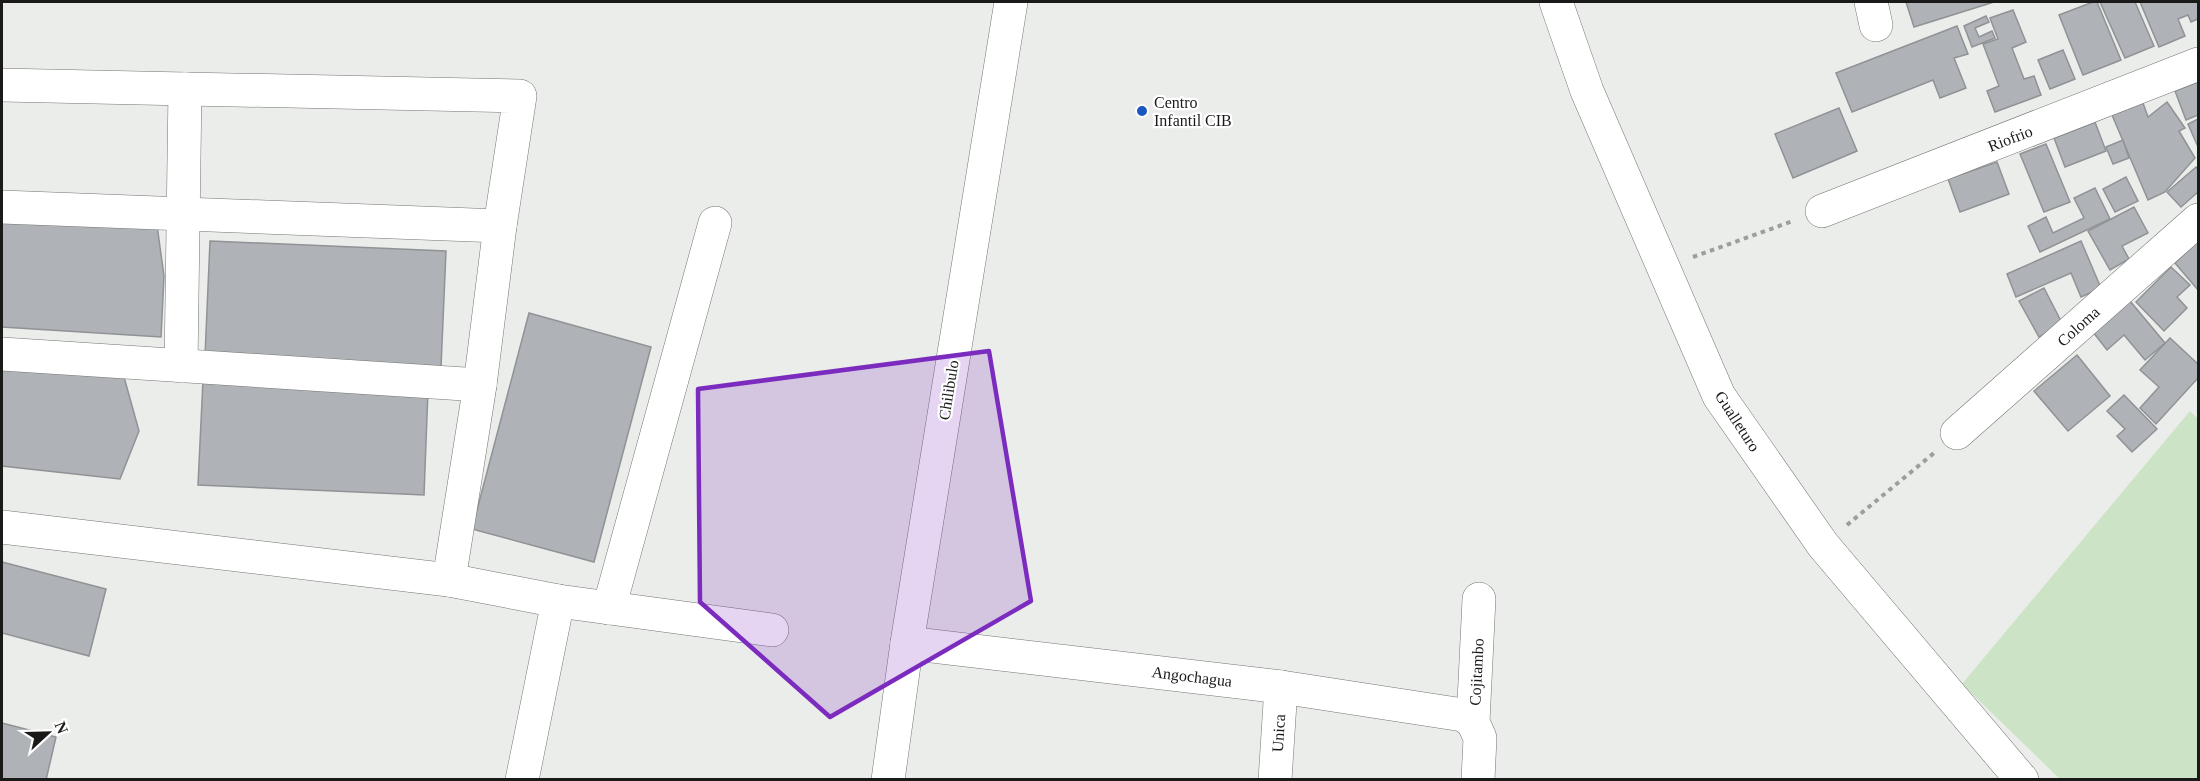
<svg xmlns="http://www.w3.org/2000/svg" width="2200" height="781" font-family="Georgia,serif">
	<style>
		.green { fill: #cce3c5 }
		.building { fill: #afb2b6; stroke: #909296; stroke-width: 1.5 }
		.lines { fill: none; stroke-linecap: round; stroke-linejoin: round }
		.minor-casing { stroke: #747673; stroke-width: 34 }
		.path { stroke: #9c9e9b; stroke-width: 4; stroke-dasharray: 4.5 4.5; stroke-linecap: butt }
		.minor { stroke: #fff; stroke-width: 33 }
		.marked { fill: #7b2cbf; fill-opacity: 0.2; stroke: #7b2cbf; stroke-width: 4.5; stroke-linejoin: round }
		.poi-dot { fill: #1a57c3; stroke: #fff; stroke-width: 2 }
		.labels { text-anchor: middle; stroke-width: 4.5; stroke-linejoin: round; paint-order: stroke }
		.poi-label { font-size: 16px; fill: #1a1b19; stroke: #fff; text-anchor: start }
		.street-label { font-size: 16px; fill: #1a1b19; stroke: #fff }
	</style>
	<rect width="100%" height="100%" fill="#eaede9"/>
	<polygon class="green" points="2190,411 2198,419 2198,779 2060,779 1962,684"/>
	<g class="building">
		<polygon points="1906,2 1994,2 1914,27"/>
		<polygon points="2093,2 2097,2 2121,60 2083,75 2059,15"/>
		<polygon points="2100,2 2135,2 2154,46 2125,58"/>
		<polygon points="2140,2 2198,2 2198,19 2191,22 2188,15 2178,19 2185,36 2159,47"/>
		<polygon points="2013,10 2026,42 2012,48 2024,79 2034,76 2041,95 1995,112 1987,91 1999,86 1983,44 1998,39 1990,18"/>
		<polygon points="1986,16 1989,22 1975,28 1979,37 1992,31 1995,38 1972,47 1964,26"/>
		<polygon points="1957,26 1968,54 1954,58 1966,88 1940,98 1933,80 1852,112 1836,73"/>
		<polygon points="2063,50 2075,79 2050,89 2038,60"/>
		<polygon points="2198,82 2198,115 2186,120 2175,91"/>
		<polygon points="2167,102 2185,128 2179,131 2195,158 2165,192 2148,200 2112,115 2143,103 2148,117"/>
		<polygon points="1839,108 1857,151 1793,178 1775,134"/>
		<polygon points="2198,119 2198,147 2188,124"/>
		<polygon points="2095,122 2106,151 2065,167 2054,138"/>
		<polygon points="2123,140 2129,158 2113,164 2106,147"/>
		<polygon points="2046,144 2070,202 2044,212 2020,154"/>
		<polygon points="1997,162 2009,194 1960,212 1948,179"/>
		<polygon points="2196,167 2198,170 2198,192 2181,207 2167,192"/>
		<polygon points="2126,177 2138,201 2115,212 2103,189"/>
		<polygon points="2095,188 2110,219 2040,252 2028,226 2046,217 2053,233 2084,218 2074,198"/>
		<polygon points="2134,207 2148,233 2122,246 2129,259 2110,270 2088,231"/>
		<polygon points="2,212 156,218 164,276 161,337 2,327"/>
		<polygon points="210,241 446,251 441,367 205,356"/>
		<polygon points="2081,241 2101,288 2081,297 2071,273 2016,297 2007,274"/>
		<polygon points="2198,241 2198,290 2175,263"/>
		<polygon points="2171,267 2190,285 2177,297 2187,308 2164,331 2136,302"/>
		<polygon points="2044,288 2063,325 2039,337 2019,301"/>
		<polygon points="2130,301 2165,343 2145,360 2124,335 2107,350 2093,332"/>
		<polygon points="529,313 651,347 594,562 472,529"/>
		<polygon points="2170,338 2198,364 2198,378 2156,424 2140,408 2159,387 2140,370"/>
		<polygon points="2077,355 2110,396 2068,431 2034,391"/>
		<polygon points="2,368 124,377 139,431 120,479 2,466"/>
		<polygon points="203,380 428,390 424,495 198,485"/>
		<polygon points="2124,395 2157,429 2132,452 2117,436 2125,429 2107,411"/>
		<polygon points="2,562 106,589 89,656 2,633"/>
		<polygon points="2,723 56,737 46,780 2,780"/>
	</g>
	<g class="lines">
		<defs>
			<g id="minor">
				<polyline points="1556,2 1587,91 1719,396 1823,545 2022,780"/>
				<polyline points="1871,2 1876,25"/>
				<polyline points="2,85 520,96 500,226 480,385 449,580"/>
				<polyline points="2,207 500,226"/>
				<polyline points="1822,211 2198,64"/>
				<polyline points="2,354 480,385"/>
				<polyline points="181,366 185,89"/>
				<polyline points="1957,433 2198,220"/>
				<polyline points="2,527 449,580 558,601 772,630"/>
				<polyline points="609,608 715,223"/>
				<polyline points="907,643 1281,687 1463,715 1473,722"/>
				<polyline points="522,780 558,601"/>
				<polyline points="888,780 907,643 1011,2"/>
				<polyline points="1275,780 1281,687"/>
				<polyline points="1478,780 1480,738 1473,722 1479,599"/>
			</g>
		</defs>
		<use href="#minor" class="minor-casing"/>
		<g class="path">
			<polyline points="1693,257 1793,221"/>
			<polyline points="1847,525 1934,453"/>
		</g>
		<use href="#minor" class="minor"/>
	</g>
	<path class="marked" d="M 989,351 L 1031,601 L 830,717 L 700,602 L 698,389 Z"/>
	<circle class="poi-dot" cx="1142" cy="111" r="6"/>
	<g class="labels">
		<g class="poi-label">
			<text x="1154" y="108">Centro<tspan x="1154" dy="18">Infantil CIB</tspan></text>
		</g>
		<g class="street-label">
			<text transform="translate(2010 138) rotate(-21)" y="6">Riofrio</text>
			<text transform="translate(2078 326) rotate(-42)" y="6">Coloma</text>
			<text transform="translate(948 390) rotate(-81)" y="6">Chilibulo</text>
			<text transform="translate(1738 421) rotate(57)" y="6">Gualleturo</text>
			<text transform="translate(1476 672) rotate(-87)" y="6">Cojitambo</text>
			<text transform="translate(1192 676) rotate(7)" y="6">Angochagua</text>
			<text transform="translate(1278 733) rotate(-86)" y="6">Unica</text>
		</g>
	</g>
	<rect width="2200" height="781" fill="none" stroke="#1a1b19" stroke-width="6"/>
	<g transform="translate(48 733) rotate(68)" stroke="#ffffff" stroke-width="4.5" paint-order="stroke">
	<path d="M0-4.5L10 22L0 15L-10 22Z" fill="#1a1b19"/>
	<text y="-9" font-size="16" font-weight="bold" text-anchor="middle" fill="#1a1b19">N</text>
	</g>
</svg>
